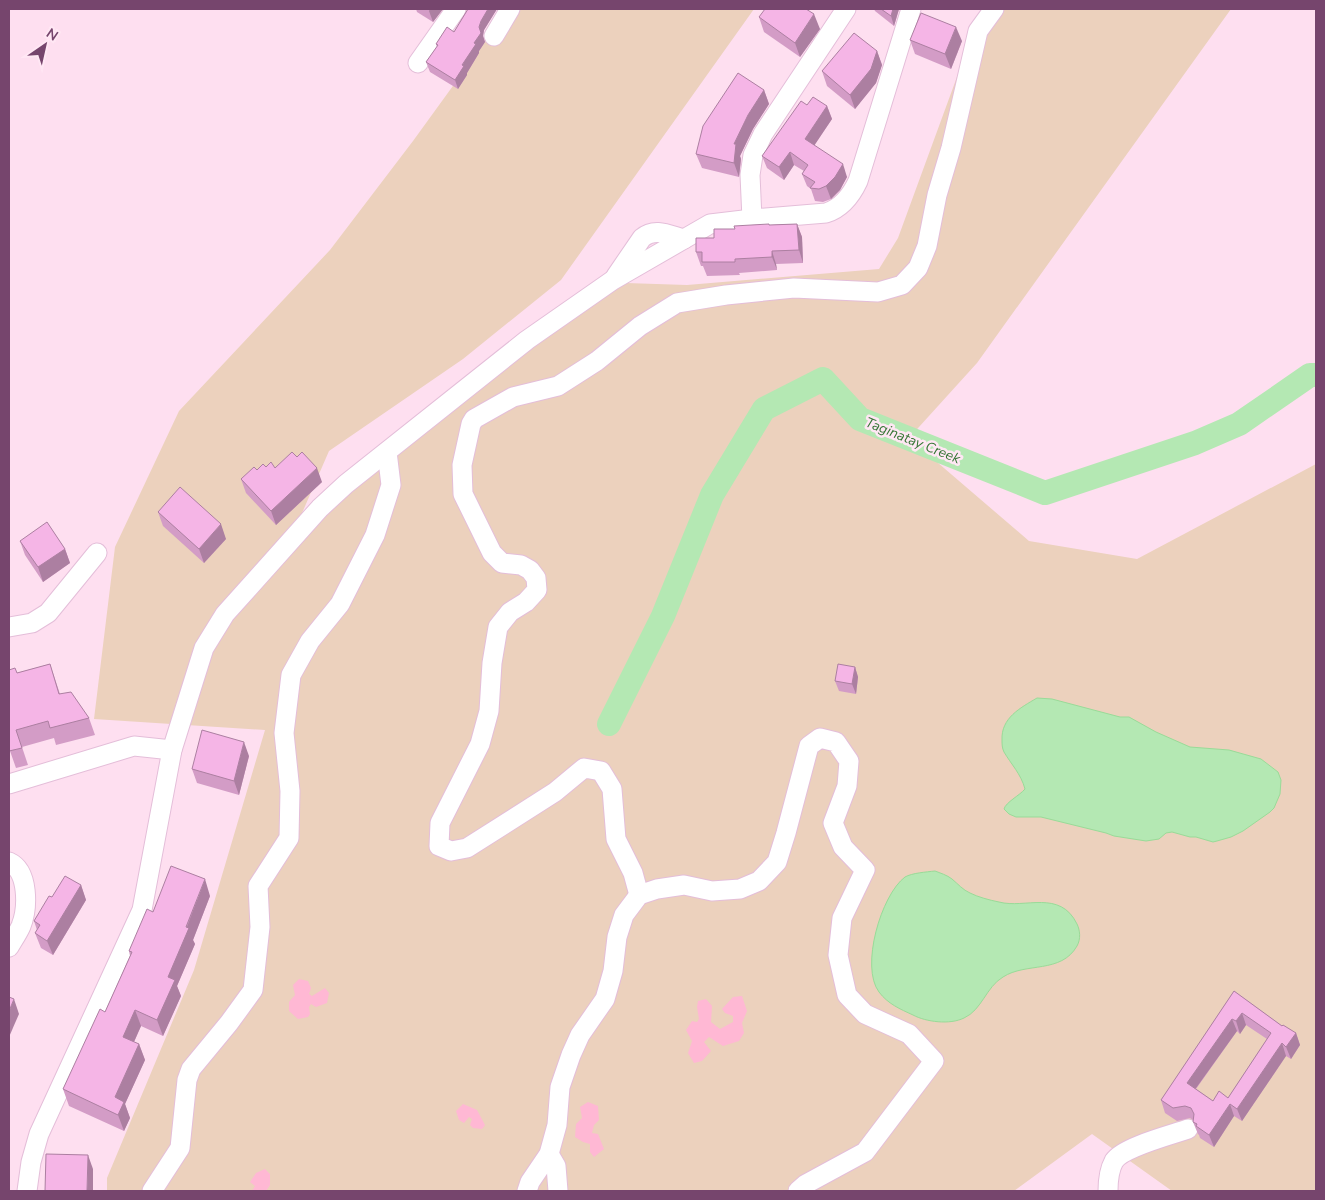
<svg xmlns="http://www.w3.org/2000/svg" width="1325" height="1200" font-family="'Nunito Sans',sans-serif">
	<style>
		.green { fill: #ecd1bd }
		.sand { fill: #ffb8d4 }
		.water { fill: #b4e8b3; stroke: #99db98 }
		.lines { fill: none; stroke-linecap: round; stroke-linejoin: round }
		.river { stroke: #b4e8b3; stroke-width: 24 }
		.minor-casing { stroke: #e4bed9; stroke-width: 21 }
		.minor { stroke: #fff; stroke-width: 19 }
		.wall { fill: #d39cc6; fill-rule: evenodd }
		.shaded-wall { fill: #ac7fa1 }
		.building { fill: #f5b5e6; stroke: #ac7fa1; fill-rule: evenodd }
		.labels { text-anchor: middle; stroke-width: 5; stroke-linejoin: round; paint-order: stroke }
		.water-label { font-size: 14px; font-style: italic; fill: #357635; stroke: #ffe7f4 }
	</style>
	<rect width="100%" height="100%" fill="#fedff0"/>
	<polygon class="green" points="507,9 754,9 561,280 463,359 329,451 289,543 405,441 585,306 626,283 687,285 879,269 898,238 980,14 984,9 1231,9 977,363 909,438 1029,541 1137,559 1316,464 1316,1191 1172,1191 1092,1134 1014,1191 107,1191 107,1178 194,970 265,730 94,719 115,547 179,411 330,250 413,141 500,21"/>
	<g class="sand">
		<polygon points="299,979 308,981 311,988 309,994 312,996 325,988 329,993 327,1003 316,1007 311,1004 309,1007 310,1014 308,1017 298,1019 289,1011 289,1002 295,995 293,985"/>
		<polygon points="742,996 747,1011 742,1023 744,1033 739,1041 723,1046 709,1037 704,1042 711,1051 702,1061 694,1063 688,1053 692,1041 686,1030 692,1021 697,1022 699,1019 697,1007 698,1001 706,999 712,1006 711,1022 720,1029 733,1022 733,1016 725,1013 722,1009 733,997"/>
		<polygon points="588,1102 598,1106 599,1120 594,1125 592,1133 598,1134 604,1149 594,1157 590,1152 590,1144 583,1142 575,1137 576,1124 582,1118 580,1107"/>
		<polygon points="463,1104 477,1110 485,1125 482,1129 473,1128 470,1125 472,1119 469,1117 464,1123 459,1120 456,1111"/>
		<polygon points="265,1169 270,1174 270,1185 266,1191 252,1191 255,1186 250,1182 256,1173"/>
	</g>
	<g class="water">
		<path d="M 1037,698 L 1052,699 L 1120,717 L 1129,717 L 1156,732 L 1190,747 L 1229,750 L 1261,759 L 1278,772 L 1281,780 L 1280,794 L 1274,808 L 1270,812 L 1243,831 L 1231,837 L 1217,841 L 1213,842 L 1196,837 L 1190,837 L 1172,832 L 1166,833 L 1159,839 L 1146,841 L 1114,836 L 1106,833 L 1041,817 L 1016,817 L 1009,814 L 1004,809 C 1006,802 1019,796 1025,789 C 1021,774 1011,764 1004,752 C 1002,748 1002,744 1002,740 C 1001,718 1020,708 1037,698 Z"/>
		<path d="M 935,871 C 940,873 947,875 952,879 C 958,884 963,890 970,893 C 978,897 989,900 999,902 C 1025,909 1060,889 1077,924 C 1080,930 1081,939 1077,946 C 1061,974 1026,962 1003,977 C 986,987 982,1010 964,1018 C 950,1025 926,1022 913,1015 C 900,1009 888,1004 879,992 C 860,967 881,895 905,877 C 912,873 926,872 935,871 Z"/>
	</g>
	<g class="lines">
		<polyline class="river" points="609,724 663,616 712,495 764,409 823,379 860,419 1045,493 1195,443 1239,424 1310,375 1316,375"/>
		<defs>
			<g id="minor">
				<polyline points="494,36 510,9"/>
				<polyline points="418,63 456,9"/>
				<polyline points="752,219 750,175 753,155 763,134 846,9"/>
				<path d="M 616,276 L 642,238 C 655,227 669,235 684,239"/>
				<polyline points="9,627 32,623 48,613 97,553"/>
				<polyline points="9,784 134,746 172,750"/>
				<path d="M 9,862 C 29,871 28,908 21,926 C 18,933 13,940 9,947"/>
				<polyline points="639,895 633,873 616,839 612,789 601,771 584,768 555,792 467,848 451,851 439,846 440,823 480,744 489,711 492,663 498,627 510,612 526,602 537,590 536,578 530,570 521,565 502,563 492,553 463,494 462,465 471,424 474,419 513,397 558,386 597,361 640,326 677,303 726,295 794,288 878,292 902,285 918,268 927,246 937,195 951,148 978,31 994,9"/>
				<polyline points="549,1154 556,1166 558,1191"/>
				<path d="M 27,1191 L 31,1162 L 39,1134 L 142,910 L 172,750 L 204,648 L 225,614 L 320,508 L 346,484 L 527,340 L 613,280 L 710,224 L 752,219 L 826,213 C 842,208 851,196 858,181 L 911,9"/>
				<polyline points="152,1191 180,1148 187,1080 191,1069 229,1023 253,990 260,927 258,886 289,838 290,791 284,733 291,675 310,641 340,604 375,535 391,485 387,452"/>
				<polyline points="527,1191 530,1182 549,1154 557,1125 560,1087 571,1055 580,1035 605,999 613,971 617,937 624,915 639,895 657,889 684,885 712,891 740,889 759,881 777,862 786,833 809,746 820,738 836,742 849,761 847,786 833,823 843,847 865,870 842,918 838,955 847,995 865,1014 909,1034 934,1061 865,1152 806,1184 798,1191"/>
				<path d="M 1108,1191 C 1108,1181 1109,1170 1114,1161 C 1123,1147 1171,1135 1188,1129"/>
			</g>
		</defs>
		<use href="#minor" class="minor-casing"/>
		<use href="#minor" class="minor"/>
	</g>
	<g class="wall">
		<polygon points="416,9 443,9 433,22 417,12"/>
		<polygon points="468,9 497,9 484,30 483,36 485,42 479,51 479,53 467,73 467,75 458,89 430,72 426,62 437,47 436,44 454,32"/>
		<polygon points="874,9 899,9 894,26 875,11"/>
		<polygon points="759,17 820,29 800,57 764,32"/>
		<polygon points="910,40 962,41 951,69 915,54"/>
		<polygon points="877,51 882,65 876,83 855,109 827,86 822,71"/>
		<polygon points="764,90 769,104 753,129 740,156 741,159 739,177 702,168 696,154"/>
		<polygon points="807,105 827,106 832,119 814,145 847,177 840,190 831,199 823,202 815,201 811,189 807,186 802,174 804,171 794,165 784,180 767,168 762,156"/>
		<polygon points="797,224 802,237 803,263 776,264 777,270 739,273 740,275 707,276 703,266 701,266 696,252 714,238 735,229 770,225"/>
		<polygon points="266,467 275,468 322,482 276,525 246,493 241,479 257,470"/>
		<polygon points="158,512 226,539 204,563 163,526"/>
		<polygon points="20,541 65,549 70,563 43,582 25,555"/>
		<polygon points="50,664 60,694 89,718 95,735 56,745 54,738 22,747 28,765 16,768 10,751 9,752 9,670 17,673"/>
		<polygon points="855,667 858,677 856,694 839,691 835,681"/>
		<polygon points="249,756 239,795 197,783 192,769"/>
		<polygon points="81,885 86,900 53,955 41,948 35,933 37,930 34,921 52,897"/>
		<polygon points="210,896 193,940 195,944 177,986 181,996 163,1036 141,1026 134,1042 139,1044 145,1060 125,1104 130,1118 124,1131 69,1106 63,1089 105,1012 130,956 129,951 153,912"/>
		<path d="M 1234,991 L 1282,1026 L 1296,1033 L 1300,1045 L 1291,1059 L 1286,1056 L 1242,1121 L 1234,1116 L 1214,1147 L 1200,1138 L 1199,1135 L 1198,1134 L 1193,1122 L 1193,1120 L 1190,1118 L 1177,1121 L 1165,1113 L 1161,1100 ZM 1246,1025 L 1267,1039 L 1228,1098 L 1213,1101 L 1196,1089 L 1237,1031 L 1240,1034 Z"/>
	</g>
	<g class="shaded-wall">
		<polygon points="430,9 443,9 433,22 429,11"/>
		<polygon points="488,9 497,9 484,30 483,36 485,42 479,51 479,53 467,73 467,75 458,89 455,80 474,43 481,21"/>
		<polygon points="893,9 899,9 894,26 891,16"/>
		<polygon points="814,14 820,29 800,57 795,43"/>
		<polygon points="956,27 962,41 951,69 945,54"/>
		<polygon points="877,51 882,65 876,83 855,109 850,95"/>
		<polygon points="764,90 769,104 753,129 740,156 741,159 739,177 734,163 734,144 748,115"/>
		<polygon points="827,106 832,119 810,152 805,139"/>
		<polygon points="790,152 794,165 784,180 779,167"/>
		<polygon points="843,164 847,177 840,190 831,199 826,186"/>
		<polygon points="797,224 802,237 803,263 799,250"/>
		<polygon points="772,251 776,264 777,270 772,257"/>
		<polygon points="317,468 322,482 276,525 271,511"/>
		<polygon points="221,524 226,539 204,563 199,549"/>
		<polygon points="65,549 70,563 43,582 38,567"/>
		<polygon points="855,667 858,677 856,694 852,684"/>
		<polygon points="244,742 249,756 239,795 234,781"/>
		<polygon points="205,879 210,896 193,940 195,944 177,986 181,996 163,1036 157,1020 168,977"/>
		<polygon points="81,885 86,900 53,955 47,941"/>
		<polygon points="14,999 19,1014 9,1037 9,1011"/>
		<polygon points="135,1010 141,1026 129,1053 123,1037"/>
		<polygon points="1242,1013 1246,1025 1240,1034 1236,1021"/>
		<polygon points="1232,1019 1237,1031 1191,1095 1187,1083"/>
		<polygon points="1296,1033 1300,1045 1291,1059 1286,1047"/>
		<polygon points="1282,1043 1286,1056 1242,1121 1237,1109"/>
		<polygon points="139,1044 145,1060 125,1104 130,1118 124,1131 118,1115 115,1097"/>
		<polygon points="1230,1104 1234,1116 1214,1147 1209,1135"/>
		<polygon points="88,1155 93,1169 93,1191 87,1191"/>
	</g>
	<g class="building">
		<polygon points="468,9 488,9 481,21 479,27 481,33 474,43 476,44 462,65 464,66 455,80 426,62 438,45 436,44 447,27 454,32"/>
		<polygon points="765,9 806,9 814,14 795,43 759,17"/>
		<polygon points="881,9 893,9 891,16"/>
		<polygon points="921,13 956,27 945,54 910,40"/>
		<polygon points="854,33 877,51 871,69 850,95 822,71"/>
		<polygon points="738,73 764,90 748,115 734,144 736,144 734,163 696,154 703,126"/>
		<polygon points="813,97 827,106 805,139 843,164 835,177 826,186 819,189 810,188 815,182 802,174 808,165 790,152 779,167 762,156 801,101 807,105"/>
		<polygon points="769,224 769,225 797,224 799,250 772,251 772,257 735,259 735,262 702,262 702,252 696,252 696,238 714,238 714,229 735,229 734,226"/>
		<polygon points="292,452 297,457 302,452 317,468 271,511 241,479 254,467 257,470 263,464 266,467 271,462 275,468"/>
		<polygon points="180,487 221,524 199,549 158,512"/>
		<polygon points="47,522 65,549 38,567 20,541"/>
		<polygon points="50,664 59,694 71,692 89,718 50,728 48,721 16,730 22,748 9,751 9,670 15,668 17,673"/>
		<polygon points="838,664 855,667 852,684 835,681"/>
		<polygon points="202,730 244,742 234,781 192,769"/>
		<polygon points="171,866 205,879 186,927 189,928 168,977 175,980 157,1020 135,1010 123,1037 139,1044 115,1097 124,1102 118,1115 63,1089 100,1009 105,1012 132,952 129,951 147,909 153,912"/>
		<polygon points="65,876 81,885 47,941 35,933 40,925 34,921 49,896 52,897"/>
		<path d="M 1234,991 L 1282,1026 L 1283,1025 L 1296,1033 L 1286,1047 L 1282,1043 L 1237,1109 L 1230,1104 L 1209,1135 L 1196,1126 L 1197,1124 L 1193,1122 L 1194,1114 L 1191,1108 L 1185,1106 L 1173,1108 L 1161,1100 ZM 1242,1013 L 1271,1033 L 1228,1098 L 1219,1091 L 1213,1101 L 1187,1083 L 1232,1019 L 1236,1021 Z"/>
		<polygon points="9,997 14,999 9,1011"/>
		<polygon points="46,1154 88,1155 87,1191 45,1191"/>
	</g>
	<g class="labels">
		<g class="water-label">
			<text transform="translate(913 440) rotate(22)" y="5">Taginatay Creek</text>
		</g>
	</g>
	<rect width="1325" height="1200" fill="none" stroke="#76456d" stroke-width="20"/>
	<g transform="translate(45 45) rotate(34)" stroke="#ffe7f4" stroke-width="4" paint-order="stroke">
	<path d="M0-4L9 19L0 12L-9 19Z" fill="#76456d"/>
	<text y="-8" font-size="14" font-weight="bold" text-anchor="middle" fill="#76456d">N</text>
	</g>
</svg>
